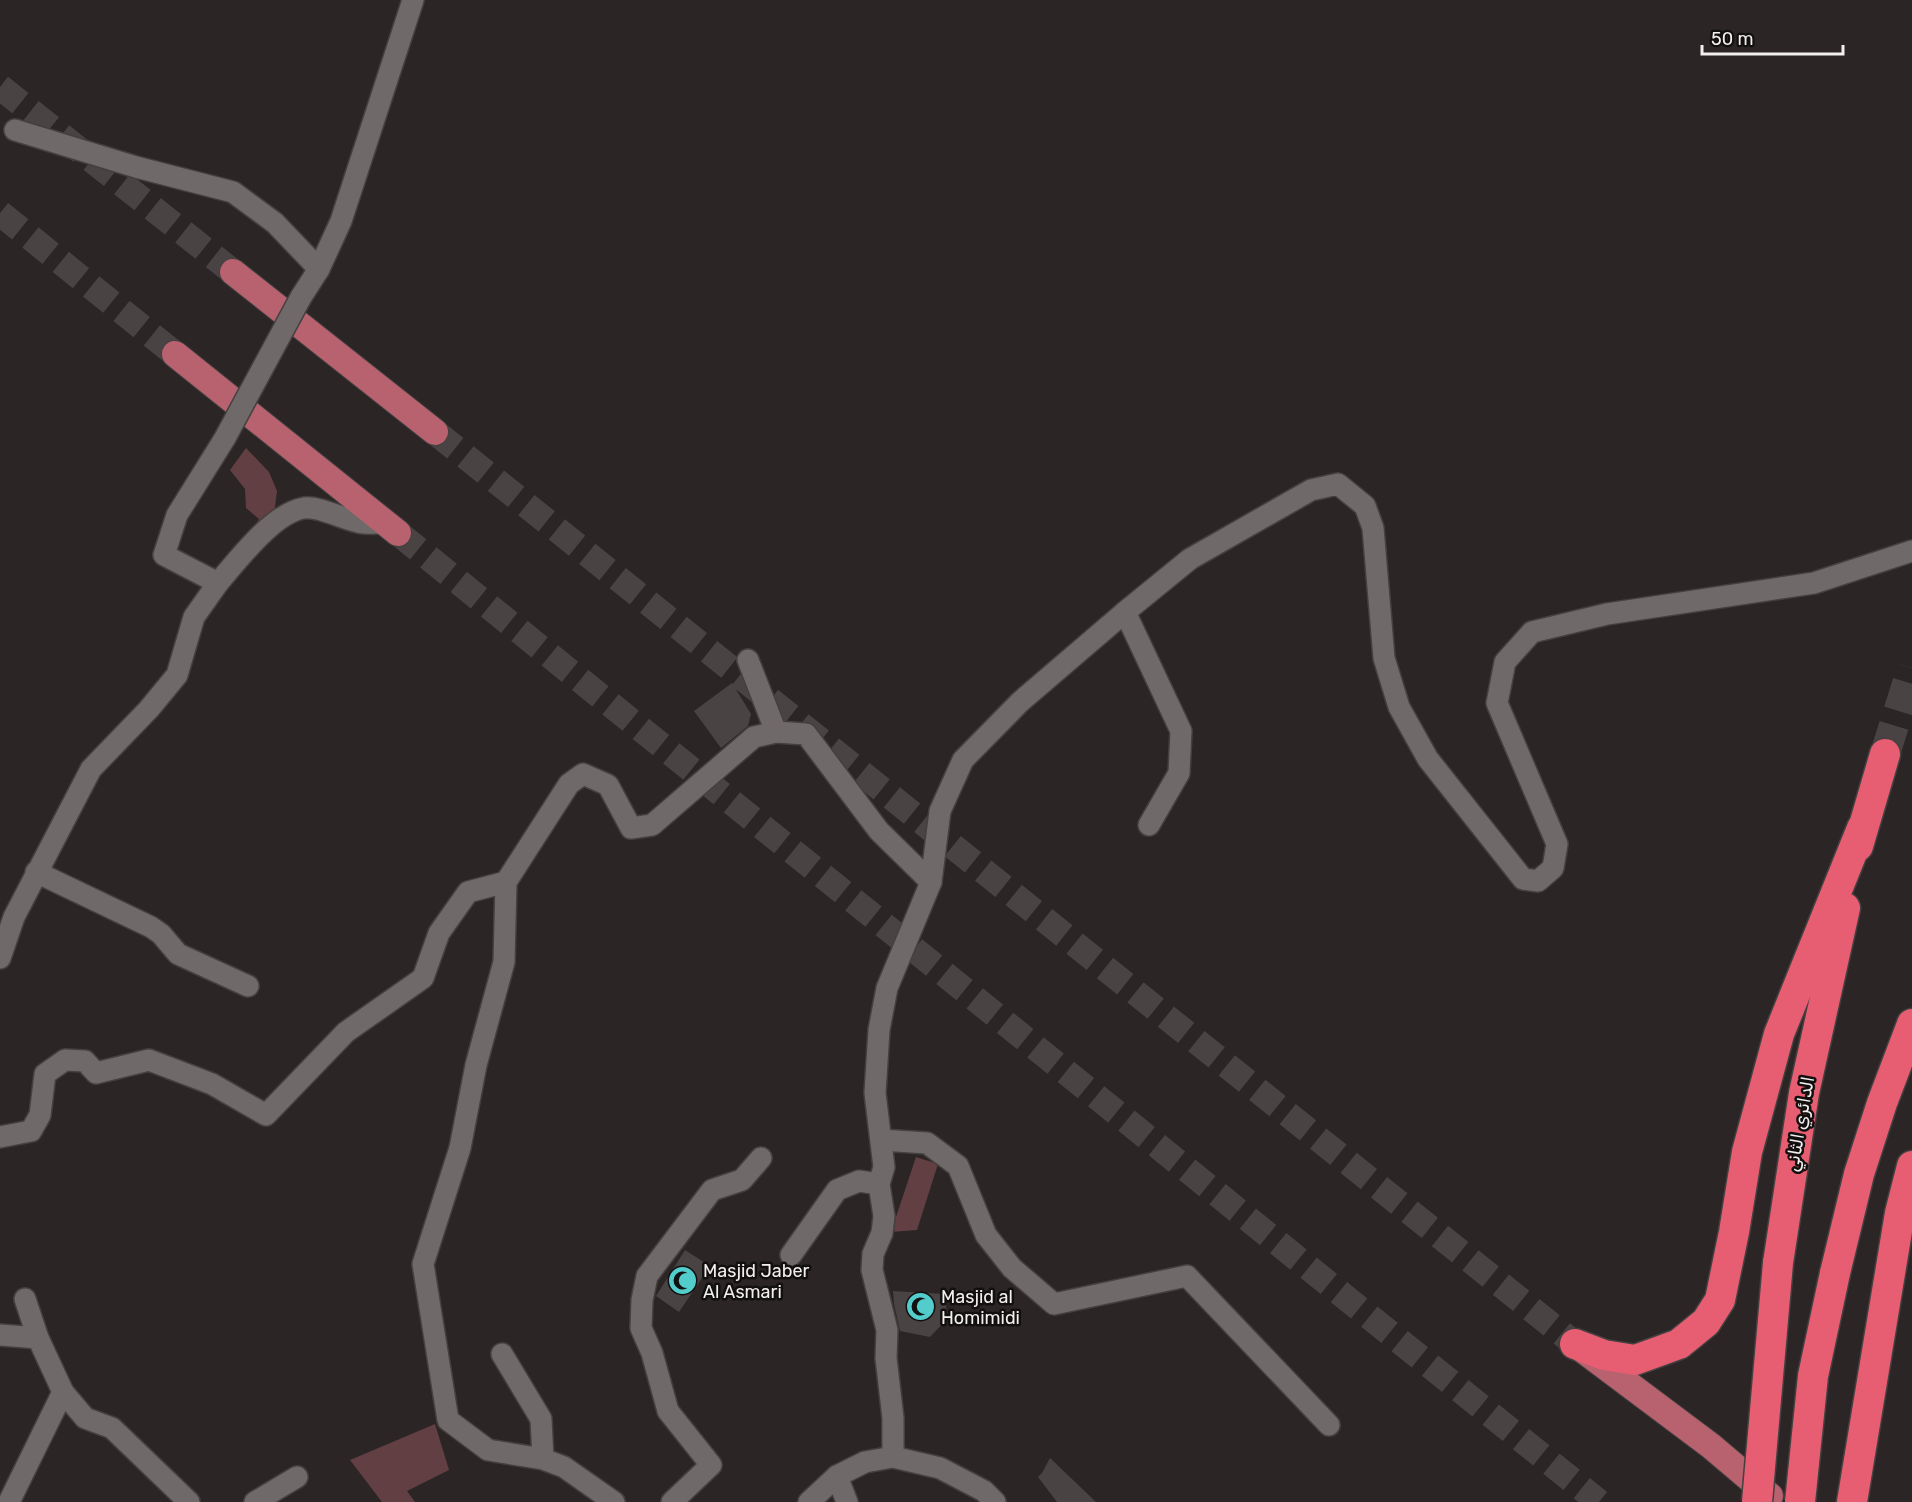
<svg xmlns="http://www.w3.org/2000/svg" width="1912" height="1502" font-family="Rubik,'Noto Naskh Arabic',sans-serif">
	<style>
		.green { fill: #623f42 }
		.building { fill: #494343 }
		.lines { fill: none; stroke-linecap: round; stroke-linejoin: round }
		.major-tunnel { stroke: #494344; stroke-width: 26; stroke-dasharray: 26 13; stroke-linecap: butt }
		.highway-tunnel { stroke: #494344; stroke-width: 30; stroke-dasharray: 30 15; stroke-linecap: butt }
		.minor-casing { stroke: #444040; stroke-width: 24 }
		.major-casing { stroke: #444040; stroke-width: 28 }
		.highway-casing { stroke: #444040; stroke-width: 33 }
		.minor { stroke: #706969; stroke-width: 21 }
		.major { stroke: #b7626e; stroke-width: 26 }
		.highway { stroke: #e75d72; stroke-width: 30 }
		.minor-bridge-casing { stroke: #444040; stroke-width: 24; stroke-linecap: butt }
		.highway-bridge-casing { stroke: #444040; stroke-width: 33; stroke-linecap: butt }
		.minor-bridge { stroke: #706969; stroke-width: 21 }
		.highway-bridge { stroke: #e75d72; stroke-width: 30 }
		.labels { text-anchor: middle; stroke-width: 5; stroke-linejoin: round; paint-order: stroke }
		.street-label { font-size: 18px; fill: #f3efef; stroke: #120f0f }
		.poi-label { font-size: 18px; fill: #f3efef; stroke: #120f0f; text-anchor: start }
	</style>
	<rect width="100%" height="100%" fill="#2b2526"/>
	<g class="green">
		<polygon points="246,448 269,472 277,491 274,515 256,524 259,519 246,508 245,489 230,470"/>
		<polygon points="916,1157 938,1164 917,1230 891,1232"/>
		<polygon points="435,1424 449,1470 407,1491 415,1502 382,1502 350,1460"/>
	</g>
	<g class="building">
		<polygon points="732,683 751,714 748,726 721,748 694,711"/>
		<polygon points="685,1250 710,1266 679,1312 656,1296"/>
		<polygon points="893,1291 945,1294 947,1319 930,1337 900,1331 894,1304"/>
		<polygon points="1050,1458 1096,1502 1057,1502 1038,1477 1042,1473"/>
	</g>
	<g class="lines">
		<g class="major-tunnel">
			<polyline points="0,87 233,272"/>
			<polyline points="0,213 175,354"/>
			<polyline points="435,432 1575,1344"/>
			<polyline points="398,533 1599,1502"/>
		</g>
		<polyline class="highway-tunnel" points="1885,754 1912,668"/>
		<defs>
			<g id="minor">
				<polyline points="15,130 136,167 233,192 275,223 319,269"/>
				<polyline points="301,297 319,269 341,221 413,0"/>
				<path d="M 218,583 C 238,560 273,513 304,508 C 319,506 343,519 358,522 C 366,524 376,523 385,523"/>
				<polyline points="1125,612 1181,731 1179,773 1149,825"/>
				<polyline points="748,660 776,732"/>
				<polyline points="36,872 151,927 161,934 178,954 248,986"/>
				<polyline points="0,958 14,917 91,769 149,709 177,675 194,617 218,583 164,555 177,515 225,438"/>
				<polyline points="0,1137 31,1131 40,1115 45,1074 65,1060 85,1061 96,1073 149,1060 212,1084 266,1115 346,1032 423,978 439,933 468,892 506,882"/>
				<polyline points="881,1140 927,1143 958,1166 986,1235 1012,1268 1054,1304 1187,1276 1329,1425"/>
				<polyline points="791,1255 837,1190 859,1181 879,1184"/>
				<polyline points="25,1299 38,1338"/>
				<polyline points="0,1335 38,1338 63,1392"/>
				<polyline points="502,1354 541,1419 543,1459"/>
				<polyline points="893,1457 893,1418 886,1358 887,1330 872,1270 873,1254 882,1233 884,1216 879,1184 884,1167 875,1093 879,1030 887,988 931,882 940,811 963,760 1020,702 1125,612 1190,559 1311,490 1338,484 1365,506 1373,528 1384,658 1399,707 1428,759 1523,879 1538,881 1553,868 1557,844 1497,703 1505,662 1532,632 1607,614 1814,583 1912,551"/>
				<polyline points="837,1476 847,1502"/>
				<polyline points="9,1502 63,1392 85,1418 112,1428 189,1502"/>
				<polyline points="255,1502 297,1477"/>
				<polyline points="614,1502 564,1467 543,1459 488,1450 448,1420 423,1264 460,1148 476,1065 504,962 506,882 569,784 583,774 608,785 631,828 652,825 754,737 776,732 806,734 879,831 931,882"/>
				<polyline points="672,1502 711,1465 668,1411 652,1353 641,1328 642,1300 647,1276 712,1190 742,1180 761,1158"/>
				<polyline points="809,1502 837,1476 865,1462 893,1457 940,1468 984,1491 995,1502"/>
			</g>
			<g id="major">
				<polyline points="233,272 435,432"/>
				<polyline points="175,354 398,533"/>
				<polyline points="1583,1350 1711,1446 1770,1496"/>
			</g>
			<g id="highway">
				<polyline points="1858,846 1885,754"/>
				<polyline points="1778,1263 1804,1093 1845,908"/>
				<polyline points="1835,1273 1859,1174 1882,1103 1912,1024"/>
				<polyline points="1575,1344 1604,1355 1635,1360 1679,1344 1706,1322 1720,1300 1734,1232 1747,1152 1779,1034 1862,828"/>
				<polyline points="1852,1502 1900,1213 1912,1166"/>
			</g>
		</defs>
		<use href="#minor" class="minor-casing"/>
		<use href="#major" class="major-casing"/>
		<use href="#highway" class="highway-casing"/>
		<use href="#minor" class="minor"/>
		<use href="#major" class="major"/>
		<use href="#highway" class="highway"/>
		<defs>
			<polyline id="minor-bridge" points="225,438 301,297"/>
			<g id="highway-bridge">
				<polyline points="1757,1502 1778,1263"/>
				<polyline points="1800,1502 1813,1376 1835,1273"/>
			</g>
		</defs>
		<use href="#minor-bridge" class="minor-bridge-casing"/>
		<use href="#highway-bridge" class="highway-bridge-casing"/>
		<use href="#minor-bridge" class="minor-bridge"/>
		<use href="#highway-bridge" class="highway-bridge"/>
	</g>
	<defs>
		<symbol id="mosque-disc" viewBox="-11 -11 22 22"><circle r="9.5" fill="#53cdcb" stroke="#120f0f"/><path d="M3.5-4.9A6 6 0 1 0 3.5 4.9A5 5 0 1 1 3.5-4.9Z" fill="#111"/></symbol>
	</defs>
	<g fill-rule="evenodd">
		<use href="#mosque-disc" x="666" y="1264" width="33" height="33"/>
		<use href="#mosque-disc" x="904" y="1290" width="33" height="33"/>
	</g>
	<g class="labels">
		<g class="street-label">
			<text transform="translate(1800 1124) rotate(-80)" y="6">الدائري الثاني</text>
		</g>
		<g class="poi-label">
			<text x="703" y="1277">Masjid Jaber<tspan x="703" dy="21">Al Asmari</tspan></text>
			<text x="941" y="1303">Masjid al<tspan x="941" dy="21">Homimidi</tspan></text>
		</g>
	</g>
	<path d="M1702 45v9h141v-9" fill="none" stroke="#f3efef" stroke-width="3"/>
	<text x="1711" y="45" font-size="18" fill="#f3efef" stroke="#120f0f" stroke-width="4.5" paint-order="stroke">50 m</text>
</svg>
